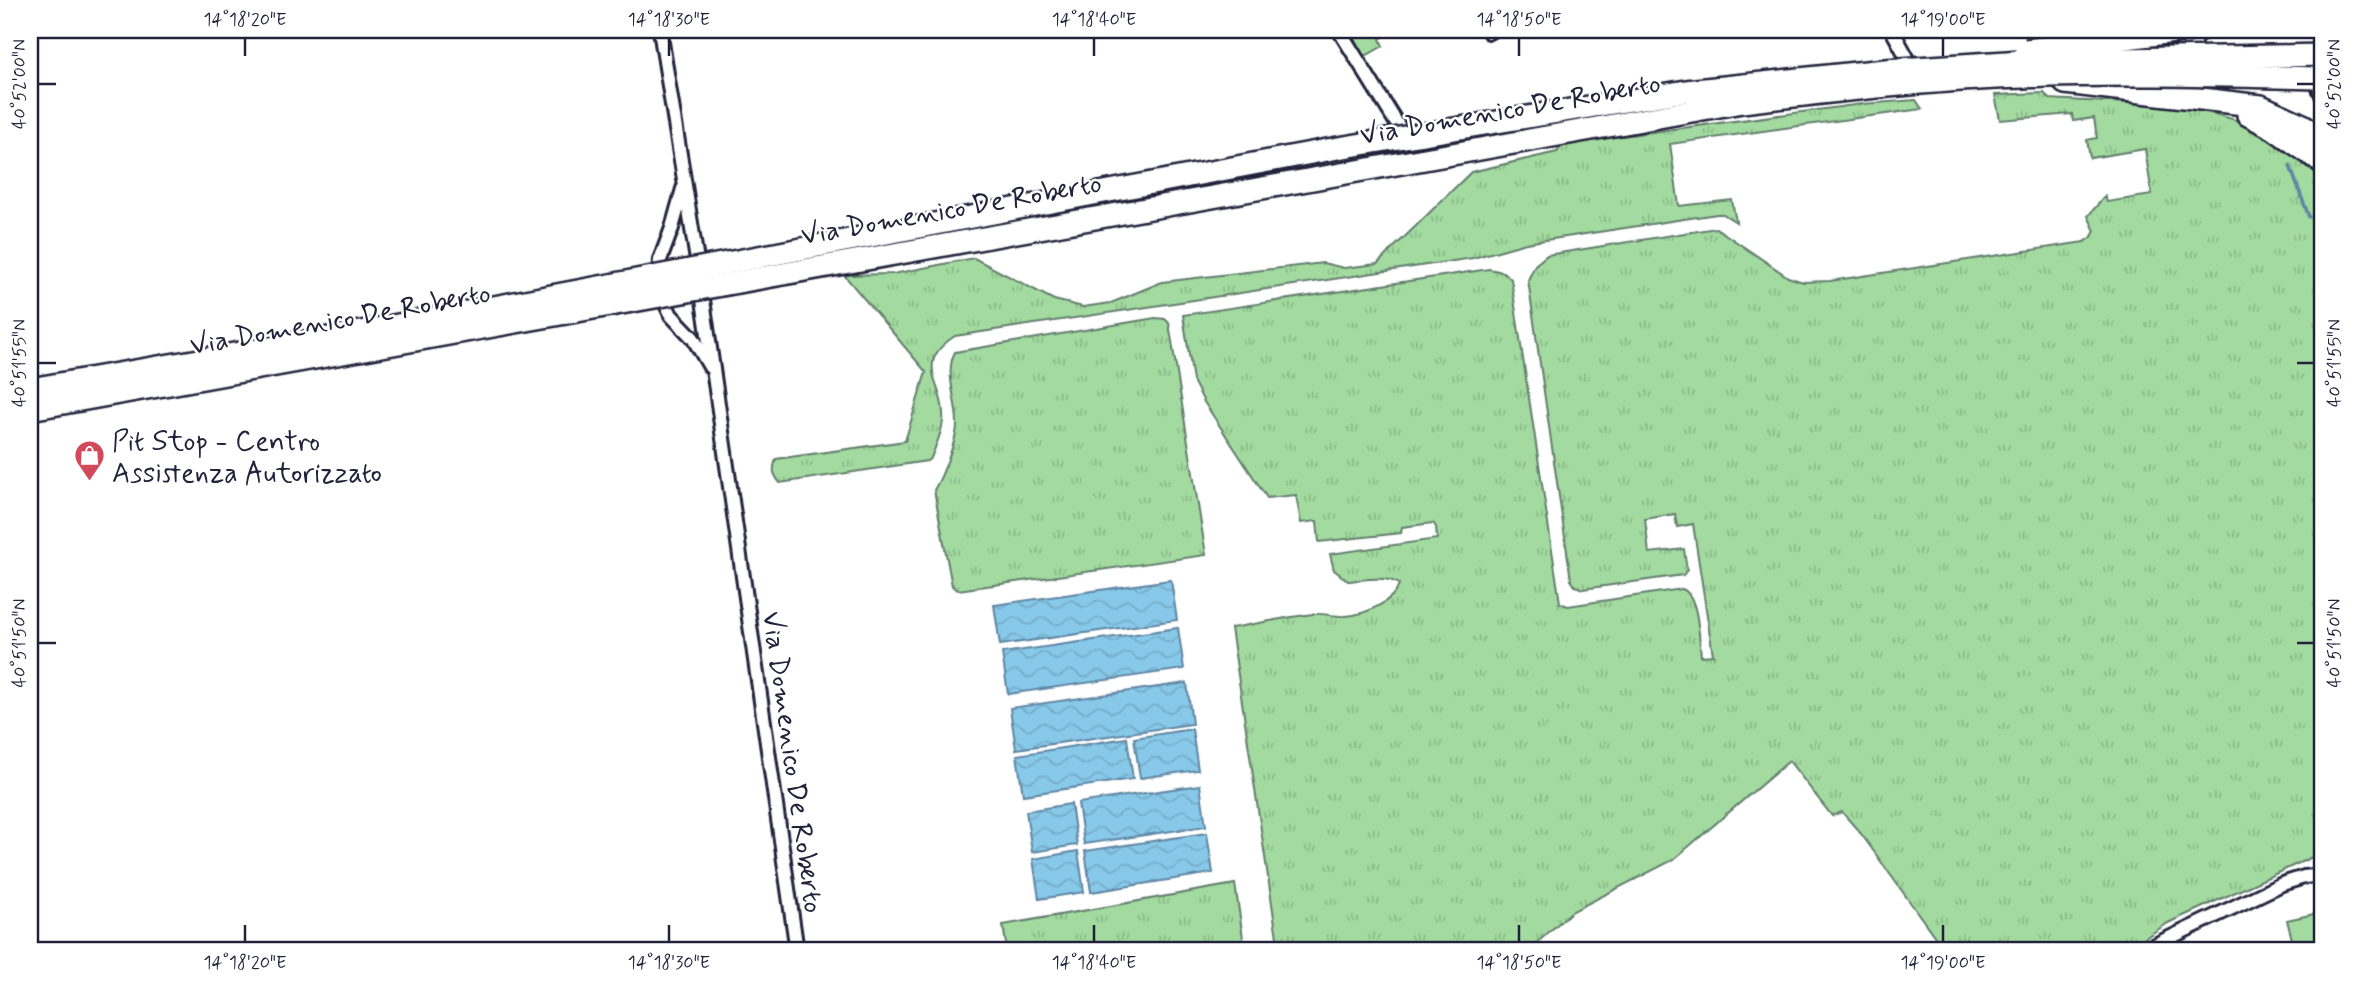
<svg xmlns="http://www.w3.org/2000/svg" width="2353" height="981" font-family="Mynerve,sans-serif">
	<style>
		.grass { fill: url(#grass-tufts); stroke: #627e6d; stroke-width: 2 }
		.pitch { fill: #a2da9f; stroke: #627e6d; stroke-width: 2 }
		.water { fill: url(#water-waves); stroke: #5f86a3; stroke-width: 2 }
		.lines { fill: none; stroke-linecap: round; stroke-linejoin: round }
		.stream { stroke: #5f86a3; stroke-width: 3.5 }
		.street-casing { stroke: #22223b; stroke-width: 18 }
		.highway-casing { stroke: #22223b; stroke-width: 26 }
		.street { stroke: #fff; stroke-width: 12 }
		.highway { stroke: #fff; stroke-width: 21 }
		.highway-bridge-casing { stroke: #22223b; stroke-width: 26; stroke-linecap: butt }
		.highway-bridge { stroke: #fff; stroke-width: 21 }
		.ticks { fill: none; stroke: #22223b; stroke-width: 2.5 }
		.labels { text-anchor: middle; stroke-width: 5; stroke-linejoin: round; paint-order: stroke }
		.street-label { font-size: 28px; fill: #22223b; stroke: #fff }
		.poi-label { font-size: 28px; fill: #22223b; stroke: #fff; text-anchor: start }
		.neatline { fill: none; stroke: #22223b; stroke-width: 2.5 }
		.ticks-label { font-size: 18px; text-anchor: middle; fill: #22223b }
	</style>
	<defs>
		<pattern id="grass-tufts" width="24" height="20" patternUnits="userSpaceOnUse" patternTransform="scale(1.75)"><rect width="24" height="20" fill="#a2da9f"/><path d="M3 7l-1-3M5 7V3M7 7l1-3M15 17l-1-3M17 17v-4M19 17l1-3" fill="none" stroke="#8bbb8a"/></pattern>
		<pattern id="water-waves" width="16" height="10" patternUnits="userSpaceOnUse" patternTransform="scale(1.75)"><rect width="16" height="10" fill="#88c9e9"/><path d="M0 5q4-4 8 0t8 0" fill="none" stroke="#75acc9"/></pattern>
	</defs>
	<rect width="100%" height="100%" fill="#fff"/>
	<filter id="ink" filterUnits="userSpaceOnUse"><feTurbulence type="fractalNoise" baseFrequency=".0143" numOctaves="2"/><feDisplacementMap in="SourceGraphic" scale="14" xChannelSelector="R" yChannelSelector="G"/><feConvolveMatrix kernelMatrix="1 2 1 2 8 2 1 2 1" color-interpolation-filters="sRGB"/></filter>
	<g filter="url(#ink)">
		<g class="grass">
			<polygon points="1347,30 1388,30 1390,33 1380,39 1383,46 1364,57"/>
			<path d="M 2044,93 L 2050,99 C 2119,104 2207,100 2268,134 C 2287,144 2303,160 2320,173 L 2323,186 L 2323,852 L 2168,923 L 2125,951 L 1945,951 L 1862,835 L 1842,812 L 1832,816 L 1789,761 L 1673,860 L 1571,912 L 1528,951 L 1279,951 L 1231,628 C 1258,624 1286,617 1313,614 C 1324,613 1335,617 1346,616 C 1364,615 1394,602 1399,584 C 1385,575 1364,580 1348,581 L 1334,570 L 1330,554 L 1437,539 L 1436,527 L 1433,523 L 1402,527 L 1401,533 L 1319,542 L 1317,521 L 1301,523 L 1296,495 L 1267,498 L 1204,402 L 1193,381 L 1183,315 L 1489,269 L 1503,272 L 1511,279 L 1560,603 L 1568,606 L 1682,589 C 1699,595 1699,639 1701,656 L 1713,655 L 1693,524 L 1677,527 L 1675,514 L 1645,519 L 1649,553 L 1684,549 L 1687,570 L 1683,575 L 1583,589 L 1575,586 L 1571,580 L 1528,280 L 1535,265 L 1547,255 L 1716,228 L 1788,277 L 1803,282 L 1830,281 L 2084,242 L 2091,238 L 2095,231 L 2088,216 L 2105,196 L 2107,202 L 2152,195 L 2145,149 L 2090,158 L 2087,140 L 2097,138 L 2094,118 L 2073,121 L 2072,114 L 2000,120 L 1995,95 Z"/>
			<path d="M 1916,100 L 1922,109 L 1670,144 L 1679,206 L 1732,200 L 1736,222 L 1723,214 L 1717,214 L 1526,243 L 1473,258 L 955,336 C 911,364 946,385 943,421 C 942,433 935,447 931,458 L 927,461 L 780,483 C 773,474 772,470 776,459 L 905,441 L 926,372 L 844,275 L 893,274 L 974,258 L 1054,300 L 1083,307 L 1111,303 L 1162,282 L 1323,263 L 1344,268 L 1377,264 L 1471,172 L 1557,152 L 1562,144 L 1862,104 Z"/>
			<path d="M 1155,318 L 1165,319 L 1169,323 L 1206,555 L 958,590 L 952,586 L 934,490 C 942,477 958,437 957,423 C 957,400 944,373 955,352 Z"/>
			<polygon points="1235,884 1245,951 1007,951 1003,925"/>
		</g>
		<polygon class="pitch" points="2323,912 2323,948 2295,951 2287,920"/>
		<g class="water">
			<polygon points="1171,580 1177,620 1000,645 994,605"/>
			<polygon points="1178,628 1184,669 1008,694 1002,653"/>
			<polygon points="1187,683 1192,724 1016,749 1010,708"/>
			<polygon points="1192,729 1198,770 1140,778 1134,738"/>
			<polygon points="1127,738 1133,779 1023,795 1017,755"/>
			<polygon points="1200,785 1206,826 1084,844 1078,803"/>
			<polygon points="1071,804 1077,845 1032,852 1026,811"/>
			<polygon points="1207,833 1213,873 1091,892 1085,851"/>
			<polygon points="1078,851 1084,892 1039,899 1033,859"/>
		</g>
		<g class="lines">
			<polyline class="stream" points="2290,166 2309,217"/>
			<defs>
				<g id="street">
					<polyline points="660,30 700,279 797,951"/>
					<polyline points="1339,30 1407,140"/>
					<polyline points="1892,30 1915,72"/>
					<polyline points="1489,32 1492,30"/>
					<polyline points="2310,77 2318,86 2323,97"/>
					<polyline points="683,189 672,228 660,260 658,287 671,315 693,338 710,367"/>
					<polyline points="1043,217 1590,117"/>
					<polyline points="2142,951 2282,884 2304,877 2323,875"/>
				</g>
				<g id="highway">
					<polyline points="2211,50 2323,38"/>
					<polyline points="2065,83 2261,106 2303,125 2323,139"/>
					<polyline points="2248,115 2273,128 2323,163"/>
				</g>
			</defs>
			<use href="#street" class="street-casing"/>
			<use href="#highway" class="highway-casing"/>
			<use href="#street" class="street"/>
			<use href="#highway" class="highway"/>
			<defs>
				<g id="highway-bridge">
					<polyline points="2026,50 2191,30"/>
					<polyline points="30,389 334,337 1338,148 1686,91 1885,70 2022,61 2323,55"/>
					<path d="M 30,409 L 1742,102 C 1836,91 1930,80 2024,77 C 2124,73 2224,76 2323,78"/>
				</g>
			</defs>
			<use href="#highway-bridge" class="highway-bridge-casing"/>
			<use href="#highway-bridge" class="highway-bridge"/>
		</g>
	</g>
	<path class="ticks" d="M 245,38 L 245,56M 669,38 L 669,56M 1094,38 L 1094,56M 1519,38 L 1519,56M 1943,38 L 1943,56M 38,84 L 56,84M 2297,84 L 2314,84M 38,363 L 56,363M 2297,363 L 2314,363M 38,643 L 56,643M 2297,643 L 2314,643M 245,925 L 245,942M 669,925 L 669,942M 1094,925 L 1094,942M 1519,925 L 1519,942M 1943,925 L 1943,942"/>
	<defs>
		<symbol id="shop-pin" viewBox="-11 -11 22 30"><path d="M0 17L-7.5 6A9.5 9.5 0 1 1 7.5 6Z" fill="#d1495b" stroke="#fff"/><path d="M-5-2.5h2.3a2.7 3.5 0 0 1 5.4 0H5L5.5 6h-11ZM-1.5-2.5h3a1.5 2.3 0 0 0-3 0Z" fill="#fff"/></symbol>
	</defs>
	<g fill-rule="evenodd">
		<use href="#shop-pin" x="72" y="438" width="35" height="47"/>
	</g>
	<g class="labels">
		<g class="street-label">
			<text transform="translate(1510 108) rotate(-10)" y="10">Via Domenico De Roberto</text>
			<text transform="translate(951 208) rotate(-10)" y="10">Via Domenico De Roberto</text>
			<text transform="translate(340 318) rotate(-10)" y="10">Via Domenico De Roberto</text>
			<text transform="translate(794 762) rotate(82)" y="10">Via Domenico De Roberto</text>
		</g>
		<g class="poi-label">
			<text x="112" y="450">Pit Stop - Centro<tspan x="112" dy="32">Assistenza Autorizzato</tspan></text>
		</g>
	</g>
	<rect width="2353" height="981" fill="none" stroke="#fff" stroke-width="77"/>
	<rect x="38" y="38" width="2276" height="904" class="neatline"/>
	<g class="ticks-label">
		<text x="245" y="25">14°18'20"E</text>
		<text x="669" y="25">14°18'30"E</text>
		<text x="1094" y="25">14°18'40"E</text>
		<text x="1519" y="25">14°18'50"E</text>
		<text x="1943" y="25">14°19'00"E</text>
		<text transform="translate(19 84) rotate(-90)" y="6">40°52'00"N</text>
		<text transform="translate(2334 84) rotate(-90)" y="6">40°52'00"N</text>
		<text transform="translate(19 363) rotate(-90)" y="6">40°51'55"N</text>
		<text transform="translate(2334 363) rotate(-90)" y="6">40°51'55"N</text>
		<text transform="translate(19 643) rotate(-90)" y="6">40°51'50"N</text>
		<text transform="translate(2334 643) rotate(-90)" y="6">40°51'50"N</text>
		<text x="245" y="968">14°18'20"E</text>
		<text x="669" y="968">14°18'30"E</text>
		<text x="1094" y="968">14°18'40"E</text>
		<text x="1519" y="968">14°18'50"E</text>
		<text x="1943" y="968">14°19'00"E</text>
	</g>
</svg>
